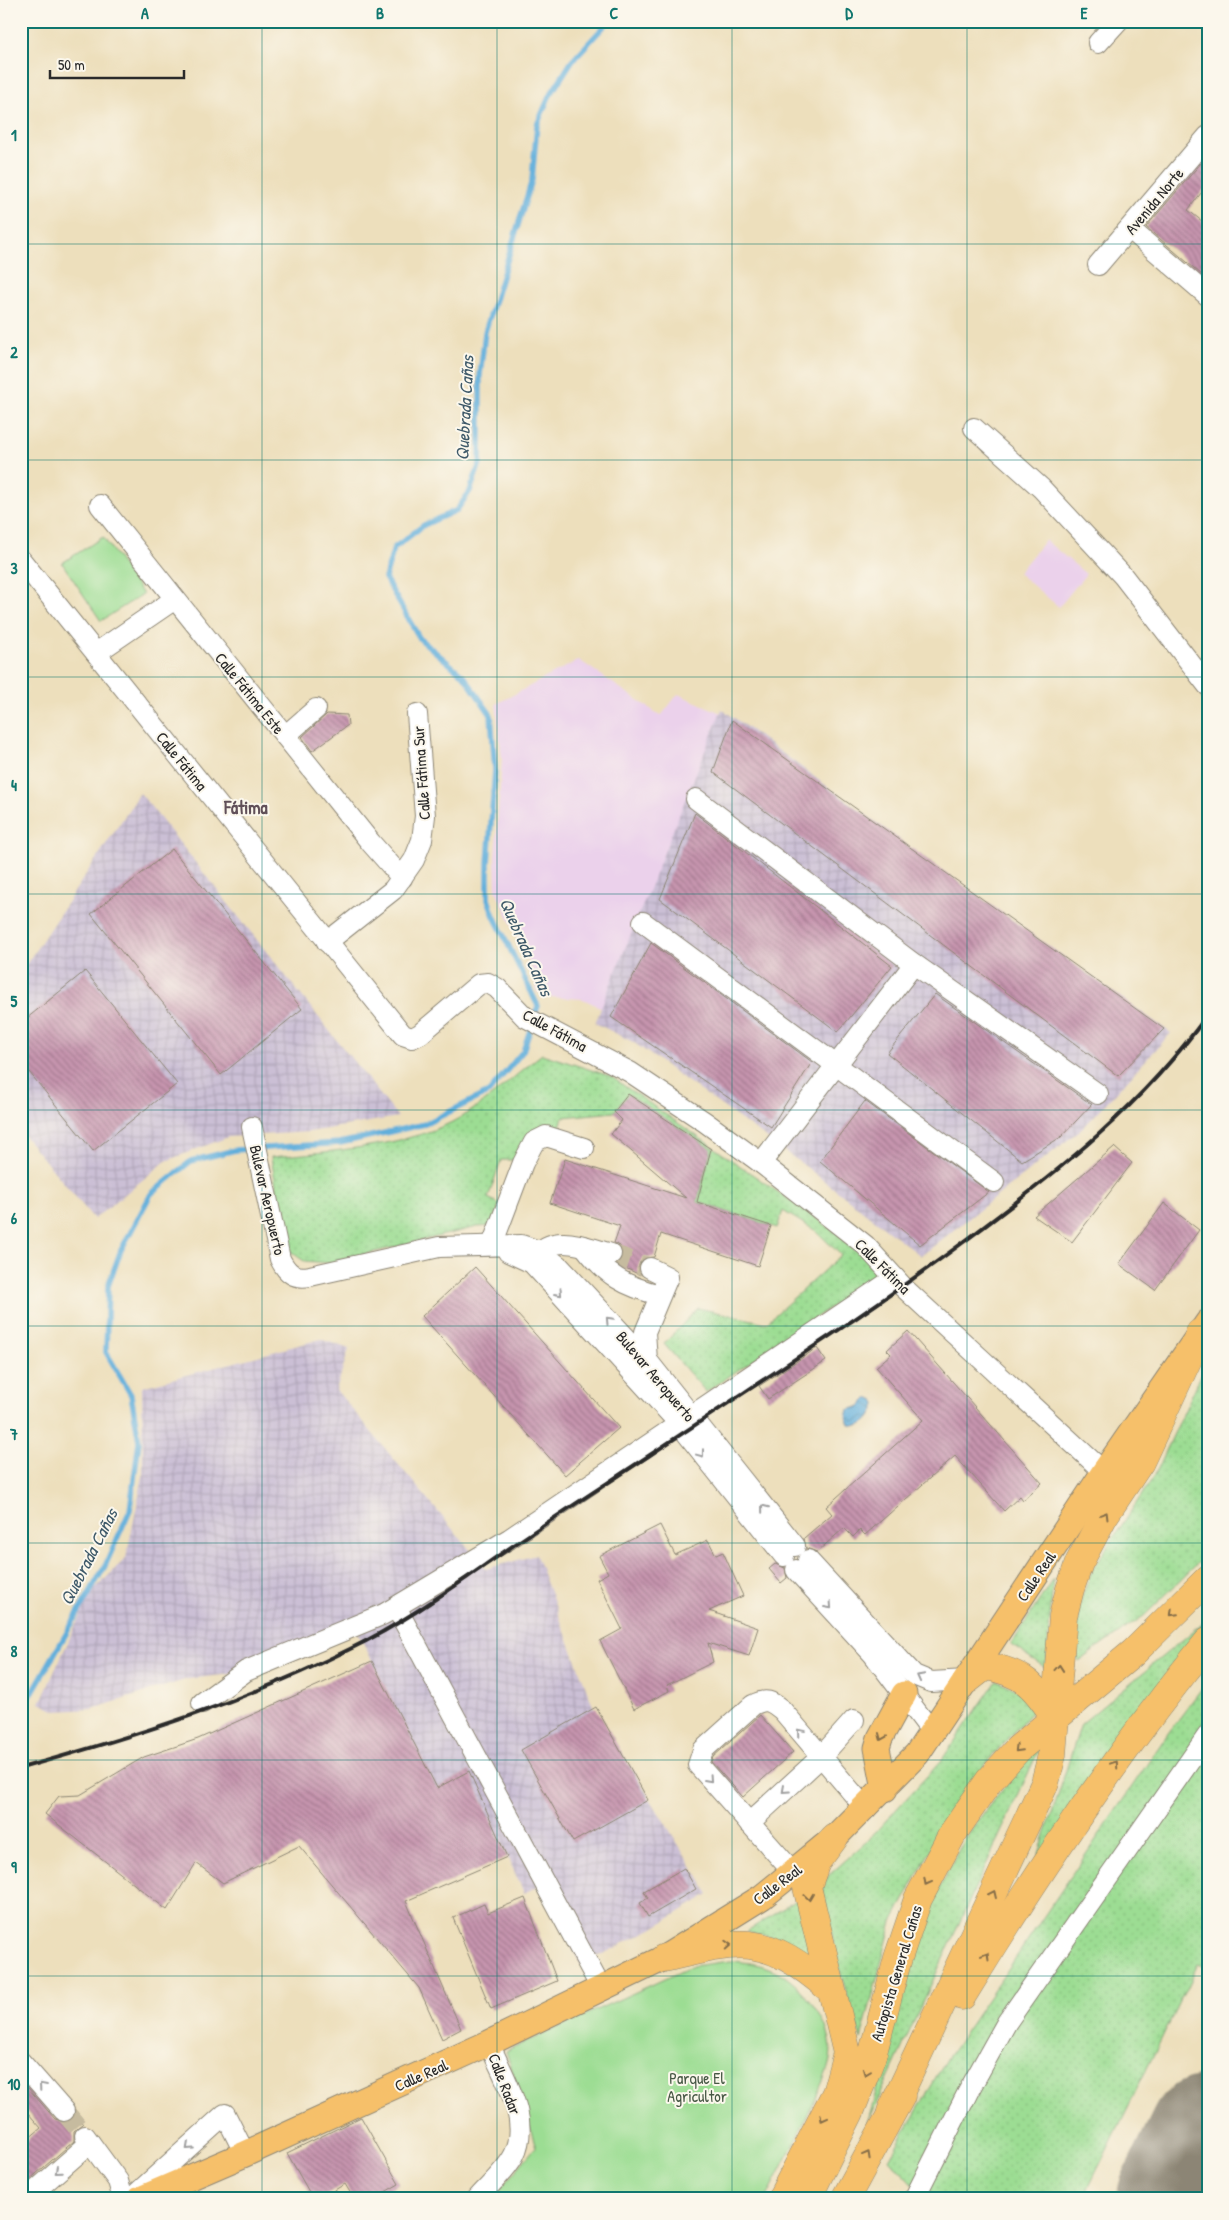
<svg xmlns="http://www.w3.org/2000/svg" width="1229" height="2220" font-family="'Patrick Hand',sans-serif">
	<style>
		.built { fill: #ebd1eb }
		.industrial { fill: url(#industrial-grid) }
		.grass { fill: url(#grass-dots); stroke: #64845f }
		.park { fill: #9cdd93; stroke: #64845f }
		.water { fill: url(#water-waves); stroke: #466d83 }
		.lines { fill: none; stroke-linecap: round; stroke-linejoin: round }
		.stream { stroke: #62afdb; stroke-width: 5.5 }
		.runway { stroke: #8c8574; stroke-width: 120 }
		.building { fill: url(#building-back-hatch) }
		.minor-tunnel { stroke: #c6bb9f; stroke-width: 20; stroke-dasharray: 20 10; stroke-linecap: butt }
		.minor-casing { stroke: #8c8574; stroke-width: 22 }
		.major-casing { stroke: #8c8574; stroke-width: 27 }
		.highway-casing { stroke: #8c8574; stroke-width: 29 }
		.minor { stroke: #fff; stroke-width: 20 }
		.major { stroke: #f6c06b; stroke-width: 25 }
		.highway { stroke: #f6c06b; stroke-width: 28 }
		.rail { stroke: #2b2b2b; stroke-width: 4 }
		.oneway { stroke: #a0a0a0 }
		.oneway2 { stroke: #866e48 }
		.grid { fill: none; stroke: #0f766e; stroke-width: 1; stroke-opacity: 0.55 }
		.labels { text-anchor: middle; stroke-width: 4; stroke-linejoin: round; paint-order: stroke }
		.street-label { font-size: 16px; fill: #2b2b2b; stroke: #fbf7ec }
		.park-label { font-size: 16px; fill: #475845; stroke: #fbf7ec }
		.water-label { font-size: 18px; font-style: italic; fill: #3e5969; stroke: #fbf7ec }
		.neighbourhood-label { font-size: 18px; font-weight: bold; fill: #615059; stroke: #fbf7ec }
		.neatline { fill: none; stroke: #0f766e; stroke-width: 2 }
		.grid-label { font-size: 16px; text-anchor: middle; font-weight: bold; fill: #0f766e }
	</style>
	<defs>
		<pattern id="industrial-grid" width="8" height="8" patternUnits="userSpaceOnUse" patternTransform="scale(1.25)"><rect width="8" height="8" fill="#cbbfd5"/><path d="M0 4h8M4 0v8" fill="none" stroke="#aea4b7"/></pattern>
		<pattern id="grass-dots" width="8" height="8" patternUnits="userSpaceOnUse" patternTransform="scale(1.25)"><rect width="8" height="8" fill="#9cdd93"/><path d="M2 2h.1M6 6h.1" fill="none" stroke="#87be7f" stroke-width="1.8" stroke-linecap="round"/></pattern>
		<pattern id="water-waves" width="16" height="10" patternUnits="userSpaceOnUse" patternTransform="scale(1.25)"><rect width="16" height="10" fill="#62afdb"/><path d="M0 5q4-4 8 0t8 0" fill="none" stroke="#518fb2"/></pattern>
		<pattern id="building-back-hatch" width="6" height="6" patternUnits="userSpaceOnUse" patternTransform="scale(1.25)"><rect width="6" height="6" fill="#c694ae"/><path d="M-1 5l2 2M0 0l6 6M5-1l2 2" fill="none" stroke="#a1798e"/></pattern>
	</defs>
	<rect width="100%" height="100%" fill="#fbf7ec"/>
	<filter id="ink" filterUnits="userSpaceOnUse"><feTurbulence type="fractalNoise" baseFrequency=".02" numOctaves="2"/><feDisplacementMap in="SourceGraphic" scale="10" xChannelSelector="R" yChannelSelector="G"/><feConvolveMatrix kernelMatrix="1 2 1 2 8 2 1 2 1" color-interpolation-filters="sRGB"/></filter>
	<filter id="wash" filterUnits="userSpaceOnUse"><feTurbulence type="fractalNoise" baseFrequency=".0096" numOctaves="4" result="noise"/><feDisplacementMap in="SourceGraphic" scale="20" xChannelSelector="R" yChannelSelector="G"/><feGaussianBlur stdDeviation="1.12" result="paint"/><feColorMatrix in="noise" values="0 0 0 0 0 0 0 0 0 0 0 0 0 0 0 0 0 1.4 0 .05"/><feComposite in="paint" operator="in"/></filter>
	<g filter="url(#wash)">
		<rect width="100%" height="100%" fill="#eddfbc"/>
		<g class="built">
			<polygon points="1045,540 1086,574 1059,607 1018,573"/>
			<polygon points="579,660 661,716 678,694 721,713 602,1008 583,999 549,997 537,992 535,975 496,891 495,856 502,759 496,704"/>
		</g>
		<g class="industrial">
			<polygon points="722,709 914,850 1171,1033 1084,1127 921,1256 801,1163 633,1042 595,1023"/>
			<polygon points="140,793 398,1117 309,1132 228,1137 166,1161 94,1219 21,1132 21,972"/>
			<polygon points="321,1339 349,1349 336,1390 486,1569 536,1555 593,1706 709,1894 652,1929 581,1965 540,1885 524,1893 469,1771 437,1788 352,1621 231,1674 188,1679 92,1709 56,1711 40,1703 90,1594 126,1558 143,1476 142,1387"/>
		</g>
		<g class="grass">
			<path d="M 542,1054 L 610,1076 L 859,1248 L 885,1270 L 706,1392 L 664,1344 L 698,1308 L 766,1323 L 841,1255 L 816,1231 L 783,1211 L 777,1228 L 697,1202 L 711,1149 L 629,1095 L 614,1112 L 563,1117 L 559,1130 L 517,1160 L 501,1160 L 488,1198 L 500,1204 L 492,1226 L 477,1227 L 329,1263 L 304,1261 L 287,1249 L 271,1157 C 326,1152 414,1146 461,1117 C 491,1100 515,1075 542,1054 Z"/>
			<polygon points="1208,1360 1208,1553 1145,1615 1079,1661 1073,1650 1080,1602 1092,1570 1155,1475"/>
			<polygon points="1053,1579 1046,1668 1011,1645"/>
			<polygon points="1204,1622 1034,1869 1081,1724"/>
			<polygon points="997,1680 1023,1693 1033,1710 988,1761 954,1807 892,1922 861,2039 839,1969 822,1887 828,1876 867,1841 941,1761"/>
			<polygon points="1208,1680 1208,1968 1198,1964 1083,2199 927,2199 889,2159 947,2059 1169,1732"/>
			<path d="M 1042,1743 L 867,2124 C 893,2033 916,1914 968,1835 C 990,1802 1016,1773 1042,1743 Z"/>
			<polygon points="798,1899 815,1960 782,1940 747,1931"/>
		</g>
		<g class="park">
			<polygon points="103,537 143,594 101,621 62,563"/>
			<path d="M 730,1961 C 764,1963 784,1970 807,1997 C 821,2013 834,2036 830,2059 C 828,2072 820,2087 815,2099 C 800,2133 783,2166 766,2199 L 491,2199 L 536,2147 L 506,2051 L 693,1966 Z"/>
		</g>
		<path class="water" d="M 868,1398 L 875,1401 L 876,1405 C 872,1417 863,1430 849,1424 L 846,1417 L 848,1410 L 860,1406 Z"/>
		<g class="lines">
			<polyline class="stream" points="24,1707 105,1566 130,1510 139,1441 131,1395 106,1352 108,1286 121,1250 151,1194 191,1161 235,1150 340,1143 425,1124 489,1092 523,1051 538,1006 494,916 488,899 488,863 495,770 491,715 464,676 420,639 385,578 394,548 424,525 457,510 470,491 480,463 480,376 485,332 532,180 537,125 549,97 572,61 609,21"/>
			<polyline class="runway" points="1177,2199 1208,2135"/>
		</g>
		<g id="blocks">
			<g class="building">
				<polygon points="1208,155 1208,184 1188,210 1208,226 1208,280 1146,227"/>
				<polygon points="327,714 347,715 348,725 312,751 302,737"/>
				<polygon points="732,720 914,850 1164,1029 1118,1076 713,772"/>
				<polygon points="695,813 892,966 838,1032 660,899"/>
				<polygon points="172,849 302,1009 221,1075 91,914"/>
				<polygon points="651,943 812,1062 771,1127 611,1017"/>
				<polygon points="85,971 177,1084 93,1151 21,1062 21,1023"/>
				<polygon points="935,994 1091,1104 1092,1104 1061,1137 1022,1161 887,1053"/>
				<polygon points="628,1094 711,1149 697,1202 771,1226 758,1266 661,1234 654,1257 644,1258 640,1262 638,1268 640,1275 617,1264 622,1257 620,1246 614,1243 620,1226 550,1203 565,1159 686,1198 611,1134 622,1120 614,1112"/>
				<polygon points="865,1101 989,1192 920,1245 820,1161"/>
				<polygon points="1114,1147 1132,1163 1072,1242 1034,1216"/>
				<polygon points="1164,1203 1199,1230 1155,1290 1119,1264"/>
				<polygon points="475,1267 619,1428 565,1475 422,1316"/>
				<polygon points="908,1331 1042,1483 1023,1500 1020,1496 1004,1511 955,1456 865,1535 860,1530 853,1537 844,1528 817,1552 806,1548 804,1538 832,1514 826,1507 923,1420 876,1367 891,1354 887,1350"/>
				<polygon points="817,1348 826,1361 768,1399 759,1386"/>
				<polygon points="660,1525 675,1555 708,1540 716,1555 723,1552 743,1596 709,1611 758,1628 749,1656 708,1643 713,1662 667,1685 669,1691 634,1709 600,1641 622,1629 597,1579 608,1573 599,1556"/>
				<polygon points="775,1564 785,1568 787,1578 781,1583 769,1569"/>
				<polygon points="372,1661 437,1788 469,1771 507,1857 406,1901 461,2029 442,2039 419,1988 299,1846 223,1883 196,1863 167,1910 45,1814 59,1796 80,1795 144,1757 198,1739"/>
				<polygon points="596,1707 648,1800 573,1842 521,1750"/>
				<polygon points="760,1715 793,1752 743,1797 711,1762 713,1757"/>
				<polygon points="684,1868 696,1889 648,1917 640,1903 648,1898 644,1891"/>
				<polygon points="525,1898 557,1981 491,2009 453,1918 484,1904 488,1913"/>
				<polygon points="21,2080 55,2119 67,2122 75,2115 83,2124 74,2131 74,2141 21,2187 21,2145 41,2128 21,2105"/>
				<polygon points="361,2117 399,2184 373,2199 354,2199 345,2184 319,2199 313,2199 287,2153"/>
			</g>
		</g>
	</g>
	<g filter="url(#ink)">
		<use href="#blocks" fill-opacity="0" stroke="#8c8574" stroke-width="1"/>
		<g class="lines">
			<g class="minor-tunnel">
				<polyline points="611,1254 650,1268"/>
				<polyline points="64,2111 85,2136"/>
			</g>
			<defs>
				<g id="minor">
					<polyline points="1098,43 1118,21"/>
					<polyline points="1130,229 1208,296"/>
					<polyline points="1098,265 1208,136"/>
					<polyline points="974,428 1041,488 1123,576 1208,686"/>
					<polyline points="100,505 371,843 402,878"/>
					<polyline points="21,560 403,1035 412,1038 420,1034 479,984 488,983 497,988 525,1017 630,1072 705,1122 761,1163 865,1245 904,1288 1104,1472"/>
					<polyline points="96,653 175,599"/>
					<polyline points="285,736 316,709"/>
					<polyline points="696,799 914,964 1098,1094"/>
					<polyline points="643,922 994,1182"/>
					<polyline points="327,942 393,890 414,860 422,840 425,816 417,714"/>
					<path d="M 252,1127 L 280,1259 C 287,1273 294,1279 310,1276 L 439,1247 L 521,1245 L 539,1251 L 560,1267 L 647,1360 L 795,1546"/>
					<polyline points="761,1163 914,964"/>
					<polyline points="492,1245 523,1163 534,1142 546,1136 584,1148"/>
					<path d="M 584,1246 C 607,1276 624,1286 660,1295"/>
					<polyline points="508,1252 532,1263 676,1420 784,1556"/>
					<path d="M 534,1259 C 551,1231 586,1247 611,1254"/>
					<polyline points="647,1360 645,1332 668,1277 650,1268"/>
					<polyline points="808,1560 914,1675 931,1682 967,1680"/>
					<polyline points="796,1570 873,1654 932,1732"/>
					<polyline points="396,1607 601,1988"/>
					<polyline points="202,1703 246,1671 384,1614 509,1539 895,1278"/>
					<polyline points="749,1823 821,1757 854,1720"/>
					<path d="M 793,1872 L 698,1765 L 703,1750 L 753,1705 C 766,1698 771,1701 782,1710 L 866,1809"/>
					<polyline points="21,2062 64,2111"/>
					<polyline points="85,2136 118,2181 123,2199"/>
					<polyline points="133,2197 225,2114 245,2154"/>
					<polyline points="26,2199 90,2143"/>
					<path d="M 477,2199 C 488,2186 506,2171 514,2155 C 532,2119 503,2077 489,2043"/>
					<polyline points="914,2199 968,2092 1007,2022 1208,1735"/>
				</g>
				<g id="major">
					<polyline points="885,1789 877,1748 880,1738 904,1694"/>
					<polyline points="140,2199 245,2154 489,2043 664,1958 762,1897 793,1872 834,1838 917,1754 1104,1472 1208,1322"/>
				</g>
				<g id="highway">
					<path d="M 967,1680 L 985,1666 C 1023,1672 1035,1686 1055,1717"/>
					<path d="M 664,1958 C 744,1939 764,1933 830,1989"/>
					<path d="M 962,1996 C 1037,1873 1117,1753 1208,1642"/>
					<polyline points="891,2112 1045,1783 1052,1755 1063,1616 1070,1589 1079,1563 1104,1516 1140,1462 1200,1333"/>
					<polyline points="781,2199 836,2093 847,2053 807,1887 816,1862 834,1838"/>
					<polyline points="807,2199 850,2112 872,2056 898,1958 918,1899 953,1833 989,1781 1018,1749 1133,1653 1208,1579"/>
					<polyline points="845,2199 901,2096"/>
				</g>
			</defs>
			<use href="#minor" class="minor-casing"/>
			<use href="#major" class="major-casing"/>
			<use href="#highway" class="highway-casing"/>
			<use href="#minor" class="minor"/>
			<use href="#major" class="major"/>
			<use href="#highway" class="highway"/>
			<path class="rail" d="M 21,1768 C 135,1736 244,1702 350,1649 C 404,1623 452,1588 501,1554 C 550,1520 600,1488 650,1455 C 757,1383 866,1315 969,1238 C 1059,1171 1142,1106 1208,1014"/>
		</g>
		<defs><path id="oneway-chevron" d="M-2-3.5L2.5 0L-2 3.5" fill="none" stroke-width="1.6" stroke-linecap="round" stroke-linejoin="round" transform="scale(1.25)"/></defs>
		<g class="oneway">
			<use href="#oneway-chevron" transform="translate(559 1293) rotate(48)"/>
			<use href="#oneway-chevron" transform="translate(609 1320) rotate(-133)"/>
			<use href="#oneway-chevron" transform="translate(701 1454) rotate(53)"/>
			<use href="#oneway-chevron" transform="translate(764 1508) rotate(-129)"/>
			<use href="#oneway-chevron" transform="translate(829 1606) rotate(48)"/>
			<use href="#oneway-chevron" transform="translate(920 1677) rotate(-152)"/>
			<use href="#oneway-chevron" transform="translate(800 1732) rotate(-130)"/>
			<use href="#oneway-chevron" transform="translate(709 1779) rotate(48)"/>
			<use href="#oneway-chevron" transform="translate(785 1790) rotate(138)"/>
			<use href="#oneway-chevron" transform="translate(42 2086) rotate(-131)"/>
			<use href="#oneway-chevron" transform="translate(189 2147) rotate(138)"/>
			<use href="#oneway-chevron" transform="translate(58 2171) rotate(139)"/>
		</g>
		<g class="oneway2">
			<use href="#oneway-chevron" transform="translate(1105 1515) rotate(-59)"/>
			<use href="#oneway-chevron" transform="translate(1173 1613) rotate(135)"/>
			<use href="#oneway-chevron" transform="translate(1059 1668) rotate(-85)"/>
			<use href="#oneway-chevron" transform="translate(882 1737) rotate(113)"/>
			<use href="#oneway-chevron" transform="translate(1018 1749) rotate(135)"/>
			<use href="#oneway-chevron" transform="translate(1115 1764) rotate(-56)"/>
			<use href="#oneway-chevron" transform="translate(927 1882) rotate(118)"/>
			<use href="#oneway-chevron" transform="translate(993 1894) rotate(-65)"/>
			<use href="#oneway-chevron" transform="translate(809 1897) rotate(82)"/>
			<use href="#oneway-chevron" transform="translate(728 1945) rotate(-3)"/>
			<use href="#oneway-chevron" transform="translate(986 1956) rotate(-59)"/>
			<use href="#oneway-chevron" transform="translate(866 2072) rotate(111)"/>
			<use href="#oneway-chevron" transform="translate(823 2118) rotate(118)"/>
			<use href="#oneway-chevron" transform="translate(867 2155) rotate(-61)"/>
		</g>
	</g>
	<path class="grid" d="M 262,21 L 262,2199M 497,21 L 497,2199M 732,21 L 732,2199M 967,21 L 967,2199M 21,244 L 1208,244M 21,460 L 1208,460M 21,677 L 1208,677M 21,894 L 1208,894M 21,1110 L 1208,1110M 21,1326 L 1208,1326M 21,1543 L 1208,1543M 21,1760 L 1208,1760M 21,1976 L 1208,1976"/>
	<g class="labels">
		<g class="street-label">
			<text transform="translate(1154 201) rotate(-50)" y="6">Avenida Norte</text>
			<text transform="translate(250 693) rotate(51)" y="6">Calle Fátima Este</text>
			<text transform="translate(182 761) rotate(51)" y="6">Calle Fátima</text>
			<text transform="translate(421 773) rotate(-94)" y="6">Calle Fátima Sur</text>
			<text transform="translate(555 1030) rotate(29)" y="6">Calle Fátima</text>
			<text transform="translate(268 1200) rotate(77)" y="6">Bulevar Aeropuerto</text>
			<text transform="translate(883 1266) rotate(45)" y="6">Calle Fátima</text>
			<text transform="translate(656 1376) rotate(50)" y="6">Bulevar Aeropuerto</text>
			<text transform="translate(1036 1576) rotate(-56)" y="6">Calle Real</text>
			<text transform="translate(777 1884) rotate(-37)" y="6">Calle Real</text>
			<text transform="translate(896 1973) rotate(-73)" y="6">Autopista General Cañas</text>
			<text transform="translate(421 2075) rotate(-24)" y="6">Calle Real</text>
			<text transform="translate(505 2084) rotate(69)" y="6">Calle Radar</text>
		</g>
		<g class="park-label">
			<text x="697" y="2084">Parque El<tspan x="697" dy="18">Agricultor</tspan></text>
		</g>
		<g class="water-label">
			<text transform="translate(465 408) rotate(-87)" y="6">Quebrada Cañas</text>
			<text transform="translate(526 947) rotate(66)" y="6">Quebrada Cañas</text>
			<text transform="translate(89 1557) rotate(-63)" y="6">Quebrada Cañas</text>
		</g>
		<g class="neighbourhood-label">
			<text x="246" y="814">Fátima</text>
		</g>
	</g>
	<rect width="1229" height="2220" fill="none" stroke="#fbf7ec" stroke-width="55"/>
	<path d="M50 70v8h134v-8" fill="none" stroke="#2b2b2b" stroke-width="2.5"/>
	<text x="58" y="70" font-size="15" fill="#2b2b2b" stroke="#fbf7ec" stroke-width="4" paint-order="stroke">50 m</text>
	<rect x="28" y="28" width="1174" height="2164" class="neatline"/>
	<g class="grid-label">
		<text x="145" y="19">A</text>
		<text x="380" y="19">B</text>
		<text x="614" y="19">C</text>
		<text x="849" y="19">D</text>
		<text x="1084" y="19">E</text>
		<text x="14" y="141">1</text>
		<text x="14" y="358">2</text>
		<text x="14" y="574">3</text>
		<text x="14" y="791">4</text>
		<text x="14" y="1007">5</text>
		<text x="14" y="1224">6</text>
		<text x="14" y="1440">7</text>
		<text x="14" y="1657">8</text>
		<text x="14" y="1873">9</text>
		<text x="14" y="2090">10</text>
	</g>
</svg>
